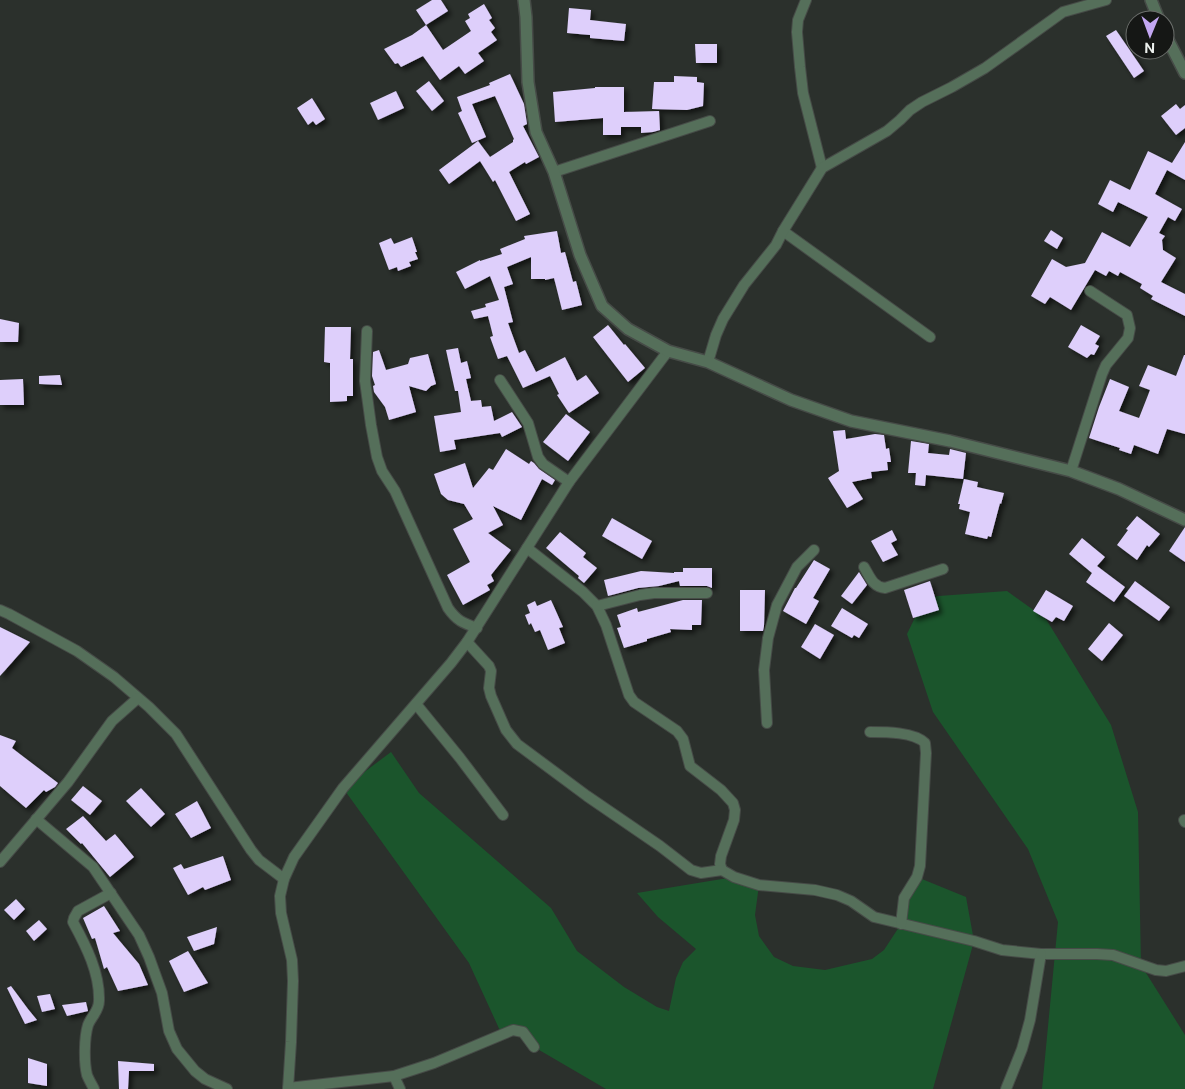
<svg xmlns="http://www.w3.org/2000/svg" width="1185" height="1089" font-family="'Public Sans',sans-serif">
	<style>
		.green { fill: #1b552c }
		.building { fill: #decffb; filter: url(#shadow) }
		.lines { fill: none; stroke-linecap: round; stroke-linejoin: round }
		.minor-casing { stroke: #464b47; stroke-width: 12 }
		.tertiary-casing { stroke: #464b47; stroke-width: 14 }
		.minor { stroke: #556f5a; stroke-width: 10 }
		.tertiary { stroke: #556f5a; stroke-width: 11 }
	</style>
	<defs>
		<filter id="shadow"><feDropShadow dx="3.5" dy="3.5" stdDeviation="2.5" flood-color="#0009"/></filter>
	</defs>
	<rect width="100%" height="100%" fill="#2b302c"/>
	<g class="green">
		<polygon points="1007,591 1046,619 1111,725 1138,812 1141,965 1185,1035 1185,1089 1042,1089 1058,922 1028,849 933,712 907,634 925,597"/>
		<polygon points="391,752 419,793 551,908 577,951 624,987 657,1007 669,1011 676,978 683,962 696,949 658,917 637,893 734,877 759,885 755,915 759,936 774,957 793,966 825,970 872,959 884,950 901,924 904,898 917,877 966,897 974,941 933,1089 606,1089 534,1047 523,1032 502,1035 469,963 343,788"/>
	</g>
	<g class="building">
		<polygon points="432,0 441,0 448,11 426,25 416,10"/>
		<polygon points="484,4 492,18 489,20 495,28 491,32 497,40 478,53 484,61 465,74 459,66 440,80 423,56 401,67 398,63 395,64 384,49 412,35 426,25 443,50 471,31 465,21 470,18 468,14"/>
		<polygon points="569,8 591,10 590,20 626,24 624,41 590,38 590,35 567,33"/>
		<polygon points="1116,30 1144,71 1134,78 1106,36"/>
		<polygon points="695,44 717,44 717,63 696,63"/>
		<polygon points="510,74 524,104 527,124 523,126 539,157 526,164 525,162 509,172 530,214 516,221 495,180 493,182 480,161 449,184 439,170 478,141 490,157 513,142 513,140 514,139 495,96 472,104 486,137 472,143 458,113 462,111 457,97 490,85 489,83"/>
		<polygon points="674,76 697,77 697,82 704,83 703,106 687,110 652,109 654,82 674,82"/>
		<polygon points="429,81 444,101 432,111 416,91"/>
		<polygon points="595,87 624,87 624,112 659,111 660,130 653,132 641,133 641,127 621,127 621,135 603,135 603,118 555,122 553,92 595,88"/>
		<polygon points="396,91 404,108 378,120 370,103"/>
		<polygon points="312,98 325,119 316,125 313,121 308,125 297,108"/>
		<polygon points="1176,104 1180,109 1185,105 1185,128 1176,135 1161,116"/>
		<polygon points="1185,142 1185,180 1167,170 1155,194 1182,209 1175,221 1168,217 1159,233 1165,236 1162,240 1163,250 1176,258 1161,282 1185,294 1185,316 1151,299 1153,296 1140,288 1142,284 1120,272 1118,276 1109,271 1106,276 1095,270 1071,310 1050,297 1045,304 1031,296 1052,259 1066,267 1085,263 1102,232 1130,247 1148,217 1118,202 1113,212 1098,204 1110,180 1130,190 1148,151 1172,163"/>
		<polygon points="1051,230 1063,238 1057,249 1044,241"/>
		<polygon points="557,231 561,253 565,252 573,282 576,281 582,305 562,310 554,278 545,280 545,279 531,279 531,257 507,267 513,284 504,287 513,322 508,323 519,353 525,350 536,372 565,357 577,381 586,375 599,393 569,413 557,395 559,394 550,376 523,388 507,356 498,359 490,337 493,336 488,316 474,319 471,311 486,307 485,304 499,300 490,276 465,289 456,272 480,260 480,261 502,254 500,249 525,239 524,236"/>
		<polygon points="412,237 417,252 415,252 418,259 409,262 411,266 398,271 397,267 389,270 379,243 391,238 394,244"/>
		<polygon points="0,319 19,323 18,342 0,342"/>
		<polygon points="608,325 624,345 625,344 645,368 628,382 593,337"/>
		<polygon points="1081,325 1100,336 1095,344 1099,346 1094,355 1091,354 1087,358 1068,347"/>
		<polygon points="325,327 351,327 350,359 353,359 353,396 347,396 347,401 330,402 330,363 324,362"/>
		<polygon points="458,348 461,363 467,361 471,378 466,379 471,401 481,400 482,407 491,406 494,421 512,412 522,427 502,437 500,433 454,440 456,449 440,452 434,416 461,412 458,391 455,391 446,350"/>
		<polygon points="379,350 386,370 408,364 410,358 428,354 436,384 431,386 426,391 409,386 416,412 389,420 385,407 374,392 373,386 375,385 372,376 373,352"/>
		<polygon points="1184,355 1185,355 1185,434 1167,429 1158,454 1134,445 1131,454 1119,450 1120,448 1089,438 1099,407 1110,379 1129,387 1119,411 1139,418 1150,390 1139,386 1148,365 1176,376"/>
		<polygon points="60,375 62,385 39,384 39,376"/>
		<polygon points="23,379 24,405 0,405 0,380"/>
		<polygon points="566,414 590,432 568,461 543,442"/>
		<polygon points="845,430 846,439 875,434 884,435 886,449 889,448 891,462 887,462 888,470 871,472 872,478 852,482 863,499 847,508 828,478 839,471 833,431"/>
		<polygon points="911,441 929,444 928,453 949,455 950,449 966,453 963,479 926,475 925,486 915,485 916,473 908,473"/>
		<polygon points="506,449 529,464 531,461 534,463 539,469 555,480 552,485 542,479 521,520 493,506 503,525 488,533 511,550 491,575 494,581 487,585 490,590 463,605 447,575 470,562 453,529 473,519 464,504 448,500 441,494 434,474 465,463 473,488 489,468 493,470"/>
		<polygon points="964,479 978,482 977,487 1004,493 1001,504 1000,503 991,537 988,536 987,539 965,534 970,512 959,509 960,504 958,504"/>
		<polygon points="1137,516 1160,534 1149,547 1147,545 1137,560 1117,545 1128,530 1126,529"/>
		<polygon points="612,518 652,541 642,559 602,536"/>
		<polygon points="1185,527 1185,562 1169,551"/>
		<polygon points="892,530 897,540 891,543 898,555 883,562 871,541"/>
		<polygon points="560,532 586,553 583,557 597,568 584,583 578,578 579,576 546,548"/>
		<polygon points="1082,538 1105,557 1097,566 1125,587 1114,602 1086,582 1092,573 1069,554"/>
		<polygon points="814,560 830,569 813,598 819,601 806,624 783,611 795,588 796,588"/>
		<polygon points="683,568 712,568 712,588 707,586 680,586 679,581 659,586 638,588 608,596 604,580 641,571 674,573 674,572 683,572"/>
		<polygon points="859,572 867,585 852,604 841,596"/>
		<polygon points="930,581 939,610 913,618 904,590"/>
		<polygon points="1135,581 1170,607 1159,621 1124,596"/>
		<polygon points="740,590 765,590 764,626 763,631 740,631"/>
		<polygon points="1046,590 1073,606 1064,621 1056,617 1052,622 1033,611"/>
		<polygon points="551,600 563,627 559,628 565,643 548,650 540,630 535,632 531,623 529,625 525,615 530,613 527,605 535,601 537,606"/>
		<polygon points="683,600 702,600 701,625 692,625 692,630 670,629 671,632 647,639 647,641 624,648 617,628 621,627 617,615 637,608 638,612"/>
		<polygon points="842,608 868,624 859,638 854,635 852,638 831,626"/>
		<polygon points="1109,623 1123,635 1102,661 1088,649"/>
		<polygon points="815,624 834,635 820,659 801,647"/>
		<polygon points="0,627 30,642 0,676"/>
		<polygon points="0,735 16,741 12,748 58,783 55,787 46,792 44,790 26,808 0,786"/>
		<polygon points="83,786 102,801 90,815 71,800"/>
		<polygon points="141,788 165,814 151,827 126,801"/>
		<polygon points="197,801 211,828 191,838 175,814"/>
		<polygon points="83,816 106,841 115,834 134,857 110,877 82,843 81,844 66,829"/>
		<polygon points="223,856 231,880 205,890 203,887 188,895 173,868 181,864 184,869"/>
		<polygon points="16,899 25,909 14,920 4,910"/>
		<polygon points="104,906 120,931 113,933 139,964 148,985 118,991 107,967 104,969 95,938 92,939 83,918"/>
		<polygon points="39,920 47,929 34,941 26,931"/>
		<polygon points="217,927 214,944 194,951 187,937"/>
		<polygon points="188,951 208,983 184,992 169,961"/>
		<polygon points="11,986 28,1009 37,1020 25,1024 7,988"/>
		<polygon points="50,994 55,1009 42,1012 37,996"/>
		<polygon points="86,1002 88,1011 67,1016 62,1005"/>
		<polygon points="28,1058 47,1064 47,1086 28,1083"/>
		<polygon points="118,1061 154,1064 154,1071 129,1071 128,1089 119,1089"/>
	</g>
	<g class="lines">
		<defs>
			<g id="minor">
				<polyline points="806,0 798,20 797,32 800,67 803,93 822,168"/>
				<polyline points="554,172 710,121"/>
				<polyline points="783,231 930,337"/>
				<path d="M 367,331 L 365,381 L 371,425 L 377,457 L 382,471 L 395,491 L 448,608 C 457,621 463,623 477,628"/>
				<polyline points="708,362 716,335 723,319 744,285 776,245 783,231 822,168 887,131 900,120 910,110 922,102 952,87 985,68 1063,12 1106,0"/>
				<polyline points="500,380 528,423 538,457 543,464 569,482"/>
				<polyline points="1071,471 1102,374 1106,365 1128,338 1130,328 1127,315 1090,291"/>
				<polyline points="527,548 583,592 597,606 606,625 629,695 634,702 677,731 683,739 690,766 721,790 733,803 735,810 734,820 721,856 720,864 722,870 734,877 759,885 815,890 837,895 851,901 874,917 974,941 1002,950 1041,954 1097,954 1113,955 1156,970 1166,971 1185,966"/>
				<path d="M 864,567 C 870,577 873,587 885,588 L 943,569"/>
				<polyline points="597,606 640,595 654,593 707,593"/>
				<polyline points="0,610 9,614 77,651 114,677 149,707 176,734 251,850 259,860 284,879"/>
				<polyline points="467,642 489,666 491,671 489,688 491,696 506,730 517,744 587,796 660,846 691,870 701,873 722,870"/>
				<polyline points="416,704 460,758 503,815"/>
				<polyline points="767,723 764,670 768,638 777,605 797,567 814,550"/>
				<path d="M 870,732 C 886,732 914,732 925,743 L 926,753 L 920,866 L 917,877 L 904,898 L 901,924"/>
				<polyline points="36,819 93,867 139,935 149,957 162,993 169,1031 177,1049 195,1071 205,1079 227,1089"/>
				<polyline points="1184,820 1185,822"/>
				<polyline points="0,862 68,782 112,721 138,698"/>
				<polyline points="394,1076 400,1089"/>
				<polyline points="288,1088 394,1076 434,1063 513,1030 523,1032 534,1047"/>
				<path d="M 94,1089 C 92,1085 89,1080 87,1075 C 84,1063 84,1038 88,1025 C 91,1017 99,1011 99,1001 C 100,973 86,946 73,922 L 74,918 L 78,911 L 111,893"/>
				<polyline points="288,1089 291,1042 293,981 292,960 281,913 280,896 284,879 294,857 343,788 451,663 467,642 569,482 668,351"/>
				<polyline points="1006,1089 1022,1049 1030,1020 1041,954"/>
			</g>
			<g id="tertiary">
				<polyline points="524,0 526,17 528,82 536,132 554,172 580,255 602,306 628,329 668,351 708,362 791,400 851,421 950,441 1071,471 1119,489 1185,520"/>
				<polyline points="1151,0 1159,20"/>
				<polyline points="1165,34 1185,73"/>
			</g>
		</defs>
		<use href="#minor" class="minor-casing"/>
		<use href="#tertiary" class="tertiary-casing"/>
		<use href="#minor" class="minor"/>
		<use href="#tertiary" class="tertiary"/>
	</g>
	<g transform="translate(1150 35) rotate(181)"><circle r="24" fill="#151715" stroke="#6b6e6b"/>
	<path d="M0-4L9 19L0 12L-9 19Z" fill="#c3a7f2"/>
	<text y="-8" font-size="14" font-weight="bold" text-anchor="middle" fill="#ecf0ed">N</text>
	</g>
</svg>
